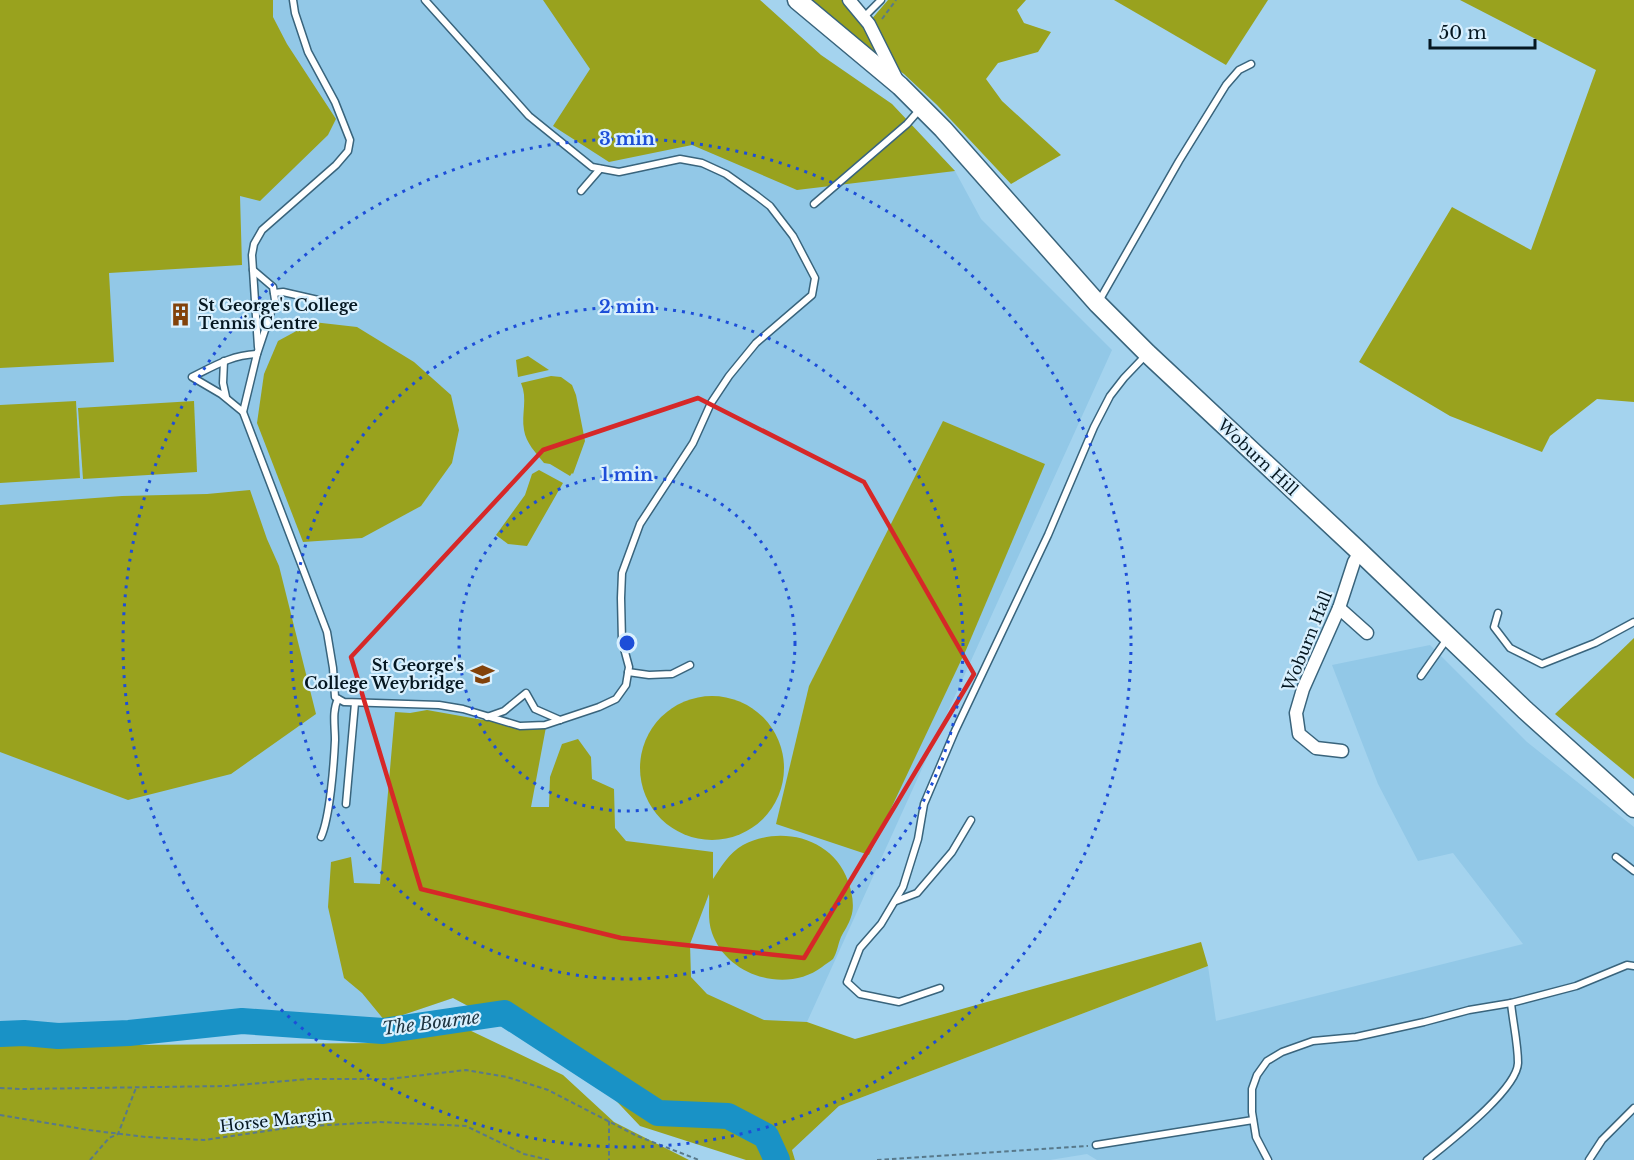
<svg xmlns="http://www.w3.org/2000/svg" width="1634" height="1160" font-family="'Libre Baskerville',serif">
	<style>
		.built { fill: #92c8e7 }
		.green { fill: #99a21e }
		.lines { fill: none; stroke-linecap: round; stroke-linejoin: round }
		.river { stroke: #1992c6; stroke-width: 26 }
		.lane-casing { stroke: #39647c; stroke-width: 9 }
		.street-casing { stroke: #39647c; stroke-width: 15 }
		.primary-casing { stroke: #39647c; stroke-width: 21 }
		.path { stroke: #58798b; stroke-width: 2; stroke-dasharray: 4.5 3; stroke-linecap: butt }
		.lane { stroke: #fff; stroke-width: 6 }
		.street { stroke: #fff; stroke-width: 12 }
		.primary { stroke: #fff; stroke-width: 18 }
		.marked { fill: none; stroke: #d62828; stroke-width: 4.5; stroke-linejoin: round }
		.ring { fill: none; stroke: #1d4ed8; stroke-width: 3; stroke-dasharray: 3 6 }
		.labels { text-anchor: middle; stroke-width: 4.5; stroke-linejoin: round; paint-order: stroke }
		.poi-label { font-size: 16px; font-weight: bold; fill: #051721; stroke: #d9f0fe; text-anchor: start }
		.street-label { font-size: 16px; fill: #051721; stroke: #d9f0fe }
		.water-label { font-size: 18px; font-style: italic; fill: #1d3440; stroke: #d9f0fe }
		.centre { fill: #1d4ed8; stroke: #d9f0fe; stroke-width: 3 }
		.ring-label { font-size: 18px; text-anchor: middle; font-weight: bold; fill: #1d4ed8; stroke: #d9f0fe; stroke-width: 4.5; stroke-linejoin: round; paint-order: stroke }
	</style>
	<rect width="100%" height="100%" fill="#a4d3ee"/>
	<g class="built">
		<polygon points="0,0 760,0 821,55 892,104 955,171 981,219 1112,350 807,1022 773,1130 585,1068 453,998 385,1021 257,1012 72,1025 0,1026"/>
		<polygon points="1430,645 1527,742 1634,827 1634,1160 1097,1160 1087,1154 1050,1160 795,1160 792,1150 839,1106 1208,966 1216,1021 1523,944 1453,853 1418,861 1378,784 1332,665"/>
	</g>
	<g class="green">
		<polygon points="0,0 273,0 273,17 287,44 336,119 328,135 260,201 240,196 242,265 109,273 114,362 0,368"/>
		<polygon points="543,0 760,0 821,55 892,104 955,171 797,190 692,145 609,162 553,126 590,69"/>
		<polygon points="803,0 843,0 870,21 888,0 1026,0 1017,10 1024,23 1051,32 1038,52 998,63 986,79 1002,101 1061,155 1011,184 937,105 904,74"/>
		<polygon points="1114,0 1268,0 1226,65"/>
		<polygon points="1460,0 1634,0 1634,402 1597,399 1550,436 1542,452 1450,416 1359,362 1452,207 1531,250 1596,70"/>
		<polygon points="313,322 357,327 414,362 451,395 459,430 452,463 421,506 362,538 303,542 257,423 264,374 278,341"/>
		<polygon points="528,356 549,370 518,377 516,360"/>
		<path d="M 551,376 L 561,377 L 572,385 L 576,395 L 585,441 L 573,474 L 572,473 L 570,476 L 550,464 L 544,463 C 536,453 526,443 524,430 C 521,414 528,399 521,383 Z"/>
		<polygon points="76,401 80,478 0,483 0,405"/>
		<polygon points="194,401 197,472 83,479 78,408"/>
		<polygon points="943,421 1045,464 966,650 869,855 776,824 809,686"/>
		<polygon points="539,470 563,483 527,546 508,544 496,535 525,495 532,474"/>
		<polygon points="250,490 267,539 279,566 316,714 231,774 128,800 0,752 0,505 122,496 207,494"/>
		<polygon points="1634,638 1634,779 1555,714"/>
		<circle cx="712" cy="768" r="72"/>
		<path d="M 427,710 L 534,729 L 546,727 L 531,807 L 549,807 L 550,777 L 562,744 L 578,739 L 591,757 L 592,779 L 614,789 L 615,828 L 626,841 L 713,852 L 713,879 C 721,867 729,853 743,845 C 781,825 833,838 848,881 C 852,892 855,906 851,917 C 849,924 844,931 841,937 C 838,944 837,953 833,959 C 830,962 825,964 822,967 C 786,994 727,976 712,933 C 707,918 710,906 709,894 L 690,944 L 691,977 L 707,994 L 764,1020 L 807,1022 L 855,1039 L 1201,942 L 1208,966 L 839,1106 L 792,1150 L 795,1160 L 746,1160 L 640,1126 L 585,1068 L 453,998 L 385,1021 L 362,993 L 344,978 L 328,907 L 331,862 L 351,857 L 354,883 L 380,884 L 395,712 L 410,713 Z"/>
		<polygon points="465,1028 563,1075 614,1122 689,1160 0,1160 0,1046 380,1043"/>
	</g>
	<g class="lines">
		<polyline class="river" points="0,1034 24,1033 58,1036 129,1033 242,1021 383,1031 504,1013 658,1113 728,1116 766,1136 777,1160"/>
		<defs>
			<g id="lane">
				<polyline points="864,17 881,0"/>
				<polyline points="581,191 600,169"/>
				<polyline points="814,204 907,124 921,108"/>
				<polyline points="253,270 273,287 275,300 257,354 243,412 327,632 333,668 335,697 344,702 439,705 463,709 520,726 545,725 599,707 616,699 626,685 629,667 622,641 621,598 622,573 640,524 693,443 711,403 729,376 756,343 812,295 815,278 793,236 770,206 757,196 726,174 702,163 680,159 619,172 592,167 529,116 425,0"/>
				<polyline points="274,293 283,292 318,300"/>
				<polyline points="1099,301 1179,161 1226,85 1239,70 1251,64"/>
				<polyline points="258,347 252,255 254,244 262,230 336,165 348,151 350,140 335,102 308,52 295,13 293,0"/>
				<polyline points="224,361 223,383 226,397"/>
				<path d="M 243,412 L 221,394 L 192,377 C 214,366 232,355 257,354"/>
				<polyline points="1498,613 1494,627 1510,648 1542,664 1595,643 1634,622"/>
				<polyline points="628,672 649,675 672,674 690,665"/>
				<polyline points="1421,676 1447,639"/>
				<polyline points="487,717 504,711 526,693 535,709 560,720"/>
				<polyline points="346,804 355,703"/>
				<path d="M 321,837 C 330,817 334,763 335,740 C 335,726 332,711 338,699"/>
				<polyline points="1616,857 1634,871"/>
				<polyline points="896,901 917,893 952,852 971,820"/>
				<polyline points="940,988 899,1002 860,994 847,982 860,948 881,924 903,887 918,839 924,804 955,731 1048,535 1094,427 1110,396 1124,378 1145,356"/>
				<polyline points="1096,1145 1253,1120"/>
				<polyline points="1268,1160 1256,1137 1252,1112 1252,1089 1257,1075 1267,1061 1282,1052 1313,1041 1356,1037 1424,1022 1469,1010 1511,1003 1576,986 1627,965 1634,966"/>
				<path d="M 1427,1160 C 1449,1142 1517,1090 1518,1063 C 1518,1044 1513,1023 1511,1003"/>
				<polyline points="1589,1160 1602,1140 1634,1108"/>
			</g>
			<g id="street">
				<polyline points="849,0 869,24 897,80"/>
				<polyline points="1339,608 1367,633"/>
				<polyline points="1342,751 1316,748 1299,734 1296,713 1303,689 1339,608 1354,562 1360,552"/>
			</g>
			<polyline id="primary" points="797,0 900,86 943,129 1098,304 1147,353 1360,552 1525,710 1634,808"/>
		</defs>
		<use href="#lane" class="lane-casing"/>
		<use href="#street" class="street-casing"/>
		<use href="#primary" class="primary-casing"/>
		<g class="path">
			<polyline points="882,19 896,0"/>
			<polyline points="0,1088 22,1089 226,1086 309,1079 389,1079 466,1070 507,1077 548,1090 637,1136 699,1160"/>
			<polyline points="0,1115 88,1130 146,1137 204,1140 294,1127 380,1122 466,1126 524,1154 549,1160"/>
			<polyline points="609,1121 609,1160"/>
			<polyline points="90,1160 109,1138 118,1134 136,1088"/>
			<polyline points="877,1160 1088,1146"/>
		</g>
		<use href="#lane" class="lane"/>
		<use href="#street" class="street"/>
		<use href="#primary" class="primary"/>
	</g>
	<path class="marked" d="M 698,398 L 864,482 L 974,674 L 804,958 L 621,938 L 421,889 L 351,657 L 543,450 Z"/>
	<g class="ring">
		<circle cx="627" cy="643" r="168"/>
		<circle cx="627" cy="643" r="336"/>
		<circle cx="627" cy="643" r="504"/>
	</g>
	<defs>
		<symbol id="building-bare" viewBox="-9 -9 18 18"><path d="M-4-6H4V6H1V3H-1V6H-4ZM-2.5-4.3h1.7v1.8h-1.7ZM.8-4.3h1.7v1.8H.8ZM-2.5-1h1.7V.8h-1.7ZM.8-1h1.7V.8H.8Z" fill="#82420a" stroke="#d9f0fe" stroke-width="2.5" paint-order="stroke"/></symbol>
		<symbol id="school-bare" viewBox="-9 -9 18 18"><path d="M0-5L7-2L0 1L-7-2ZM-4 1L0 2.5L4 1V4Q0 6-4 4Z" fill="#82420a" stroke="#d9f0fe" stroke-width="2.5" paint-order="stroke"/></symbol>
	</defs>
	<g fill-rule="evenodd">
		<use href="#building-bare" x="164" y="298" width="33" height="33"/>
		<use href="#school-bare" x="466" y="658" width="33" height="33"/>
	</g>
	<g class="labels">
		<g class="poi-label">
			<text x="198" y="311">St George's College<tspan x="198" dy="18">Tennis Centre</tspan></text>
			<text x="464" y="671" text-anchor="end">St George's<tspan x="464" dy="18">College Weybridge</tspan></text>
		</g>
		<g class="street-label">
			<text transform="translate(1258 457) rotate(43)" y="6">Woburn Hill</text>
			<text transform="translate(1307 641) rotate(-68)" y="6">Woburn Hall</text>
			<text transform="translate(276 1120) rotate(-6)" y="6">Horse Margin</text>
		</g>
		<g class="water-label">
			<text transform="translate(431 1023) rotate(-7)" y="6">The Bourne</text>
		</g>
	</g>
	<circle cx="627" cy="643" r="9" class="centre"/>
	<g class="ring-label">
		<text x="627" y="145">3 min</text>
		<text x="627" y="313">2 min</text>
		<text x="627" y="481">1 min</text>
	</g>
	<path d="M1430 39v9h105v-9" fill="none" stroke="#051721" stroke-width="3"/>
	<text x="1439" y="39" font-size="18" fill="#051721" stroke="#d9f0fe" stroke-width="4.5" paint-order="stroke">50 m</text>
</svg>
